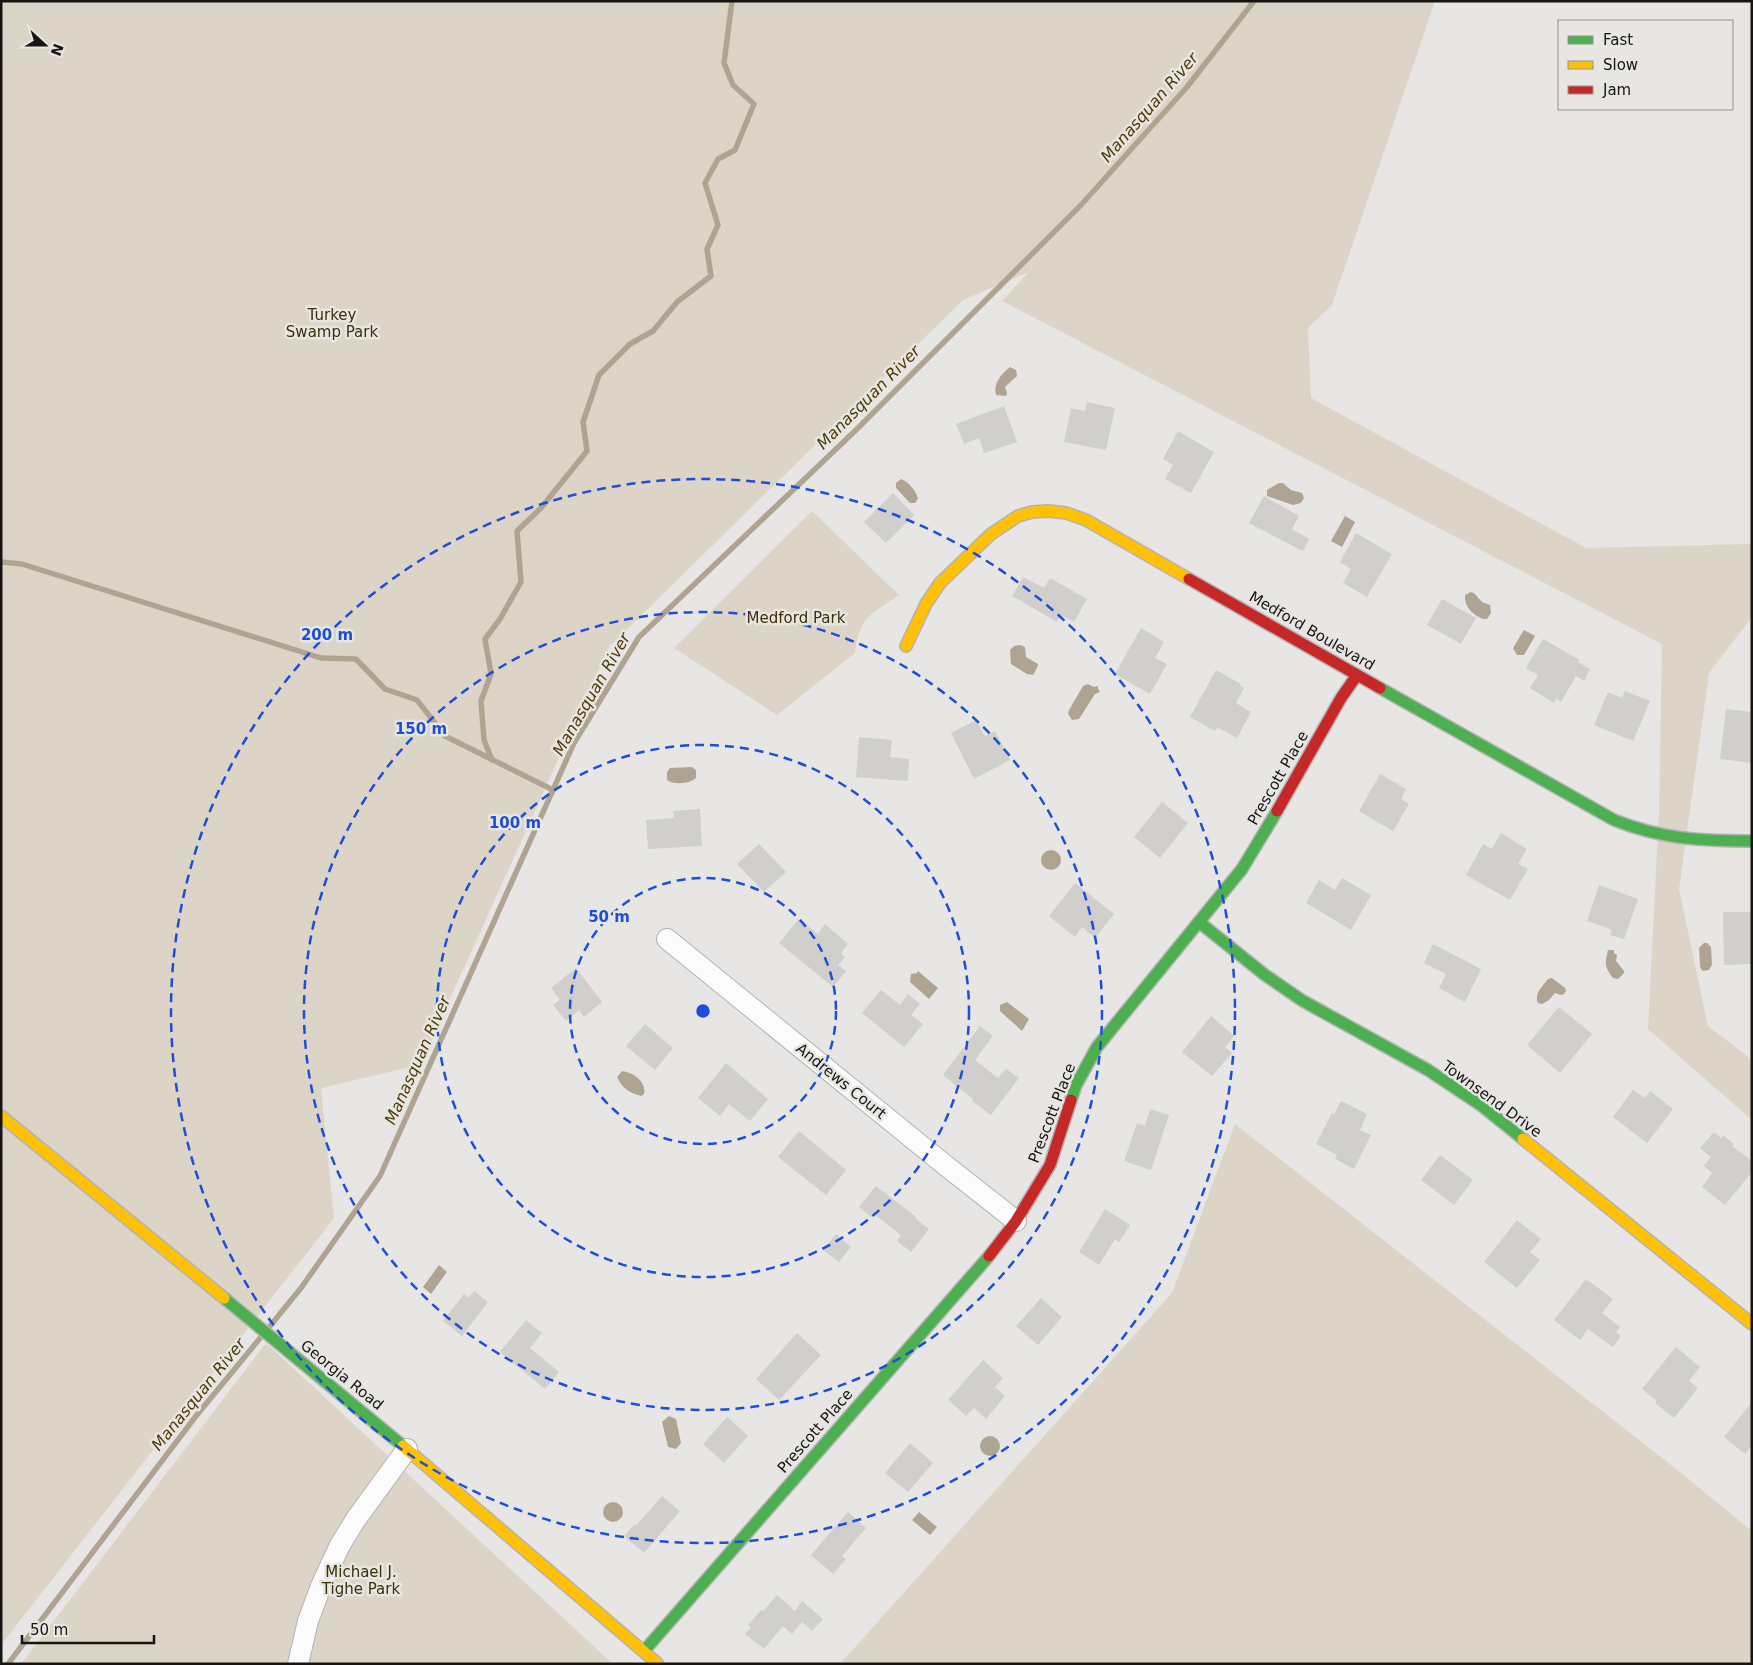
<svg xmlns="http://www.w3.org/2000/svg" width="1753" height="1665" font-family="'DejaVu Sans',sans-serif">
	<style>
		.green { fill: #dcd4c6 }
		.water { fill: #afa491 }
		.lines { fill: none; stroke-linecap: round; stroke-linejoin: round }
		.stream { stroke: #afa491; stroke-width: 5.5 }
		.building { fill: #d0cfcd }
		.street-casing { stroke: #b4b3b2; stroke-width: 22 }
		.fast-casing { stroke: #b4b3b2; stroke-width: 14 }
		.slow-casing { stroke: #b4b3b2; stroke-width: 14 }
		.jam-casing { stroke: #b4b3b2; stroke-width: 14 }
		.street { stroke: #fbfbfb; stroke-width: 20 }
		.fast { stroke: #4caf50; stroke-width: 11 }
		.slow { stroke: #ffc107; stroke-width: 11 }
		.jam { stroke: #c62828; stroke-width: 11 }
		.ring { fill: none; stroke: #1d4ed8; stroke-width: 2.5; stroke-dasharray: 9 6 }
		.labels { text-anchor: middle; stroke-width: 5; stroke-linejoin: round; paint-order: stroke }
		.park-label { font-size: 15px; fill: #3f2d07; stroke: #e8e6e3 }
		.street-label { font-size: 15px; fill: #161514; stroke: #e8e6e3 }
		.water-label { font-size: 16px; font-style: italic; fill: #513904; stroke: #e8e6e3 }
		.centre { fill: #1d4ed8; stroke: #e8e6e3; stroke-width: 2.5 }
		.ring-label { font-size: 15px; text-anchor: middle; font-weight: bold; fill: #1d4ed8; stroke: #e8e6e3; stroke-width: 5; stroke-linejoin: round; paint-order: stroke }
	</style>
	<rect width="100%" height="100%" fill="#e7e6e4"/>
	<g class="green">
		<polygon points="1,1 1435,1 1332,305 1308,328 1311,398 1586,548 1752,544 1752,617 1709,673 1679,889 1708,1026 1752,1060 1752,1120 1648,1029 1659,813 1662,644 1002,301 1029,272 963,300 609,647 420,1065 321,1088 334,1218 1,1645"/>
		<path d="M 812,511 L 899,595 C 871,615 859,616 855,653 L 777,715 L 674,648 Z"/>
		<polygon points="1235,1124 1680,1472 1752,1531 1752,1664 840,1664 1172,1293"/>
		<polygon points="266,1343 613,1664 21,1664"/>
	</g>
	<g class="water">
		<path d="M 1010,367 L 1016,370 L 1017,376 L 1005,387 L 1007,393 L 1006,396 L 996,395 C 993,384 1000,375 1010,367 Z"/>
		<path d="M 901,479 C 908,481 917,492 918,499 L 915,503 L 910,503 L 896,488 L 896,483 Z"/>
		<polygon points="1279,483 1283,483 1291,490 1302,493 1304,498 1301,503 1293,505 1267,496 1267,490"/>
		<polygon points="1345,516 1355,522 1342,547 1331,541"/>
		<path d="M 1471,592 L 1474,593 L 1482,602 L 1490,605 L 1491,613 L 1487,619 L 1483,619 C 1473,615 1464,607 1465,595 Z"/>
		<polygon points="1524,630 1535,636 1524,655 1517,655 1513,648"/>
		<polygon points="1020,645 1025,647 1026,657 1038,664 1037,668 1033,675 1027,674 1011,664 1010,650 1014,646"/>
		<polygon points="1088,684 1094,687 1097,686 1100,692 1095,694 1079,719 1072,720 1068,714 1069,710 1083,686"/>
		<path d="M 692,767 L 696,770 L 696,778 C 689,784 674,785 667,780 L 667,772 L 670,768 Z"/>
		<circle cx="1051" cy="860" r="10"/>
		<polygon points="1704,943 1707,943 1711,947 1712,965 1709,970 1703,971 1701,969 1700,966 1699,948"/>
		<path d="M 1608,950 L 1614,950 L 1614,953 L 1617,955 L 1616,961 L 1624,971 L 1624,973 L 1618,979 L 1613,978 C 1604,966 1605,963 1608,950 Z"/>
		<polygon points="918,971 938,988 929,999 910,982 911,974 917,973"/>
		<path d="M 1552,978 L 1565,988 L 1566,991 L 1564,994 L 1561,995 L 1555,993 L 1549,1000 L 1542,1004 L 1538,1003 C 1534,993 1543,986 1548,979 Z"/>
		<polygon points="1007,1002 1029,1019 1022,1031 1000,1011 1000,1005"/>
		<path d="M 622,1071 C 634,1073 646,1081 644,1094 L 641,1096 C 629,1093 622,1088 617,1077 Z"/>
		<polygon points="439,1265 447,1272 431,1294 423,1287"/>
		<polygon points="669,1416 676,1419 681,1443 676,1449 668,1447 662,1422"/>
		<circle cx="990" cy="1446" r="10"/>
		<circle cx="613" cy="1512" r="10"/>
		<polygon points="919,1512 937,1527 930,1535 912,1520"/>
	</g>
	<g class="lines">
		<g class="stream">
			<polyline points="1,562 22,564 321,658 356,659 385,689 417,700 445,736 553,790"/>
			<polyline points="492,760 484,740 481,701 491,674 485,639 500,619 521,582 517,531 541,508 587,451 583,422 599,375 630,344 653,331 677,302 711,276 707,249 718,225 705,183 718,159 735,150 754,104 733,85 724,63 732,1"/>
			<polyline points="270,1326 301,1288 380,1176 574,743 639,637 856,430 1081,205 1187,87 1254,1"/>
			<polyline points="8,1664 196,1416 261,1337"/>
		</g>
	</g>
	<g class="building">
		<polygon points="1087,402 1115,408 1106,450 1064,442 1071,408 1085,411"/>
		<polygon points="1004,406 1017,442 984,453 979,438 964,444 956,424"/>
		<polygon points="1178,431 1214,452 1191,493 1165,479 1173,465 1163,459"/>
		<polygon points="893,493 914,515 886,543 864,522"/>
		<polygon points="1264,496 1299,516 1292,529 1309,539 1303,551 1249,523"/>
		<polygon points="1356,533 1392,554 1367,597 1343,583 1351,569 1340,562"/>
		<polygon points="1023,577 1044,588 1050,578 1087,599 1074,622 1061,615 1057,622 1012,596"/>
		<polygon points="1442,599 1476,618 1461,644 1427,625"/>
		<polygon points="1141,628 1164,642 1155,658 1167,664 1150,694 1115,674"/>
		<polygon points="1543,639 1580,660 1578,662 1590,669 1584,681 1576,676 1561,702 1556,699 1554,703 1530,688 1538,675 1526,668"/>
		<polygon points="1216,670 1241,684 1240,686 1244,688 1236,703 1251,712 1237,738 1217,727 1215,731 1190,717"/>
		<polygon points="1625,691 1650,701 1633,741 1594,725 1608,692 1622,698"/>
		<polygon points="1726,709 1752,712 1752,763 1720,759"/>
		<polygon points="976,720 985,736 995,731 1010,760 974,779 951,733"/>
		<polygon points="859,737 892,740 890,757 909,759 908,781 856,777"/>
		<polygon points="1380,774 1406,789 1401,799 1409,804 1393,831 1359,811"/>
		<polygon points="1162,802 1188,823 1160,858 1134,837"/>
		<polygon points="700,809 702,846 648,849 646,820 674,818 673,811"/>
		<polygon points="1501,833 1527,849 1518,864 1528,869 1510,900 1466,875 1483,844 1492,849"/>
		<polygon points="759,844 786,872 764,892 737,864"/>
		<polygon points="1342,878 1371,895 1351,930 1306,903 1319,880 1335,890"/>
		<polygon points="1075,883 1114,914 1095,938 1082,927 1075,937 1049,916"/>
		<polygon points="1599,885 1638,899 1624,939 1610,935 1612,930 1587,921"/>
		<polygon points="1723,912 1752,912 1752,964 1724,965"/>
		<polygon points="799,919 818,934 825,924 848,944 841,953 845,957 838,965 846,971 833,987 779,943"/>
		<polygon points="1433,944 1481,969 1465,1002 1439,988 1446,974 1424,963"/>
		<polygon points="576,968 602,1002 584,1017 579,1010 566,1021 553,1005 560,1000 551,988"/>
		<polygon points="881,990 900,1005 908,994 920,1004 911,1015 923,1024 904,1047 862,1013"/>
		<polygon points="1559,1007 1592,1034 1560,1073 1527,1045"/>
		<polygon points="1211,1016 1234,1036 1225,1047 1232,1053 1212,1076 1182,1052"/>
		<polygon points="645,1024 673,1048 655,1070 626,1046"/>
		<polygon points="980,1026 993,1036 975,1060 998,1078 1006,1069 1019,1078 991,1115 972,1101 973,1099 943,1075"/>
		<polygon points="726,1063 768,1099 750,1121 729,1104 720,1116 698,1098"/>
		<polygon points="1633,1090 1645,1098 1650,1091 1673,1109 1647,1143 1613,1117"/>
		<polygon points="1341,1101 1367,1114 1360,1130 1371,1135 1354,1169 1335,1159 1337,1155 1316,1144 1332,1113 1334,1114"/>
		<polygon points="1150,1109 1169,1115 1151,1170 1124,1161 1137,1123 1145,1126"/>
		<polygon points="799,1131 846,1170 826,1195 778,1157"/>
		<polygon points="1714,1132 1721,1138 1723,1135 1734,1144 1732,1146 1752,1161 1752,1172 1725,1205 1702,1187 1712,1173 1704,1166 1711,1157 1700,1148"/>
		<polygon points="1440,1155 1473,1180 1454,1205 1421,1180"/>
		<polygon points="876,1186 916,1217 915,1218 929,1229 911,1252 897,1241 901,1235 874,1214 871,1217 859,1207"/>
		<polygon points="1105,1209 1130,1225 1119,1242 1115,1239 1099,1265 1079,1252"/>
		<polygon points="1517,1220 1541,1239 1530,1252 1540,1260 1517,1288 1484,1262"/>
		<polygon points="836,1234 851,1247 839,1262 823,1250"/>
		<polygon points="1586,1279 1613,1299 1602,1313 1620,1327 1616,1332 1621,1336 1613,1347 1588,1329 1580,1340 1554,1320"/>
		<polygon points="474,1291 488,1302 462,1336 443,1321 464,1294 469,1298"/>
		<polygon points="1041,1298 1062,1317 1038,1345 1016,1326"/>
		<polygon points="526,1320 542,1333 530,1348 559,1372 545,1389 500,1352"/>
		<polygon points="797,1333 821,1355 779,1400 756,1379"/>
		<polygon points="1676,1347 1700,1367 1689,1381 1698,1388 1674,1418 1655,1403 1657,1401 1642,1389"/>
		<polygon points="983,1360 1003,1378 995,1387 1005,1396 986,1419 974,1408 966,1416 948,1400"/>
		<polygon points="1752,1402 1752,1445 1745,1454 1724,1437"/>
		<polygon points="727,1417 748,1436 724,1463 703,1444"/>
		<polygon points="910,1443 933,1463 908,1492 885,1473"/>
		<polygon points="662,1496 680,1511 644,1553 624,1536 635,1524 636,1526"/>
		<polygon points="848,1512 866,1528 842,1556 846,1559 833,1574 811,1555"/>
		<polygon points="777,1595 795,1611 802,1601 823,1619 812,1631 802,1622 792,1634 783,1626 764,1649 745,1634 751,1627 748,1625 761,1610 763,1611"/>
	</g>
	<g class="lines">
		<defs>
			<g id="street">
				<polyline points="667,939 945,1165 1016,1221"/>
				<polyline points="298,1664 308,1621 321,1586 340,1545 356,1519 407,1449"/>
			</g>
			<g id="fast">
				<path d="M 1380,688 L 1614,820 C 1661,839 1702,841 1752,841"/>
				<polyline points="1199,922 1265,975 1303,1001 1428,1070 1482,1106 1523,1139"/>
				<polyline points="1071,1100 1076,1085 1097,1047 1242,869 1277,811"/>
				<polyline points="224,1298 403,1446"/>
				<polyline points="644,1651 989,1256"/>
			</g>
			<g id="slow">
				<polyline points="906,646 926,604 940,583 991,534 1018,516 1032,512 1048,511 1066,513 1086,520 1189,579"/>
				<polyline points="1,1116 224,1298"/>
				<polyline points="1523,1139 1752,1324"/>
				<polyline points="403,1446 657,1663"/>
			</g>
			<g id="jam">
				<polyline points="1189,579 1380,688"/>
				<polyline points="1277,811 1341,698 1357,675"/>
				<polyline points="989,1256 1016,1221 1050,1165 1071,1100"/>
			</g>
		</defs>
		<use href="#street" class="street-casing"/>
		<use href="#fast" class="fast-casing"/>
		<use href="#slow" class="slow-casing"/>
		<use href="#jam" class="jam-casing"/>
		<use href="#street" class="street"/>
		<use href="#fast" class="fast"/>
		<use href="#slow" class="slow"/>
		<use href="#jam" class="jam"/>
	</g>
	<g class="ring">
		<circle cx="703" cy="1011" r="133"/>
		<circle cx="703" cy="1011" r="266"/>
		<circle cx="703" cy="1011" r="399"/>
		<circle cx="703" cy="1011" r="532"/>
	</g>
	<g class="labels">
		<g class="park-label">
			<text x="332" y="320">Turkey<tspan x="332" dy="17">Swamp Park</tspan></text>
			<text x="796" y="623">Medford Park</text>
			<text x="361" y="1577">Michael J.<tspan x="361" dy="17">Tighe Park</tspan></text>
		</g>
		<g class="street-label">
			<text transform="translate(1312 631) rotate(30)" y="5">Medford Boulevard</text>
			<text transform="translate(1278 778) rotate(-60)" y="5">Prescott Place</text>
			<text transform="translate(841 1081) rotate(39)" y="5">Andrews Court</text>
			<text transform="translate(1492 1099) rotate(36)" y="5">Townsend Drive</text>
			<text transform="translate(1052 1113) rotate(-69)" y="5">Prescott Place</text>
			<text transform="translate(342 1375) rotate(39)" y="5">Georgia Road</text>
			<text transform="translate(815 1431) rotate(-49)" y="5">Prescott Place</text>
		</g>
		<g class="water-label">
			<text transform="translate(1149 107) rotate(-49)" y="6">Manasquan River</text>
			<text transform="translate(868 397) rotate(-45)" y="6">Manasquan River</text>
			<text transform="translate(591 694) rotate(-60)" y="6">Manasquan River</text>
			<text transform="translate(417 1060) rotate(-66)" y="6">Manasquan River</text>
			<text transform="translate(198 1394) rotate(-51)" y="6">Manasquan River</text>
		</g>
	</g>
	<circle cx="703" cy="1011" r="8" class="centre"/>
	<g class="ring-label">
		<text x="327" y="640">200 m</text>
		<text x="421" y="734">150 m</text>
		<text x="515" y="828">100 m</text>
		<text x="609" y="922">50 m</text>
	</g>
	<rect width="1753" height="1665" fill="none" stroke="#161514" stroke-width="5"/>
	<rect x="1558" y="20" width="175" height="90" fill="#e8e6e3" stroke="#949290"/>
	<rect x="1568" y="36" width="25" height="8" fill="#4caf50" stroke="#949290"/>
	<text x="1603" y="45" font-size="15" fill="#161514">Fast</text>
	<rect x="1568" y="61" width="25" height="8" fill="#ffc107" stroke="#949290"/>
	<text x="1603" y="70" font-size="15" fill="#161514">Slow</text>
	<rect x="1568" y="86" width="25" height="8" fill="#c62828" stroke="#949290"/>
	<text x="1603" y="95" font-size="15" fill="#161514">Jam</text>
	<g transform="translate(45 45) rotate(111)" stroke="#e8e6e3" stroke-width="4" paint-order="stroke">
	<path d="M0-4L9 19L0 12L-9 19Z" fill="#161514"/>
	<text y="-8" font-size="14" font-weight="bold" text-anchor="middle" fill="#161514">N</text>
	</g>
	<path d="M22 1635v8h132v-8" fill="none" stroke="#161514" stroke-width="2.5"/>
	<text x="30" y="1635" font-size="15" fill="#161514" stroke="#e8e6e3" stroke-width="4" paint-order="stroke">50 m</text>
</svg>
